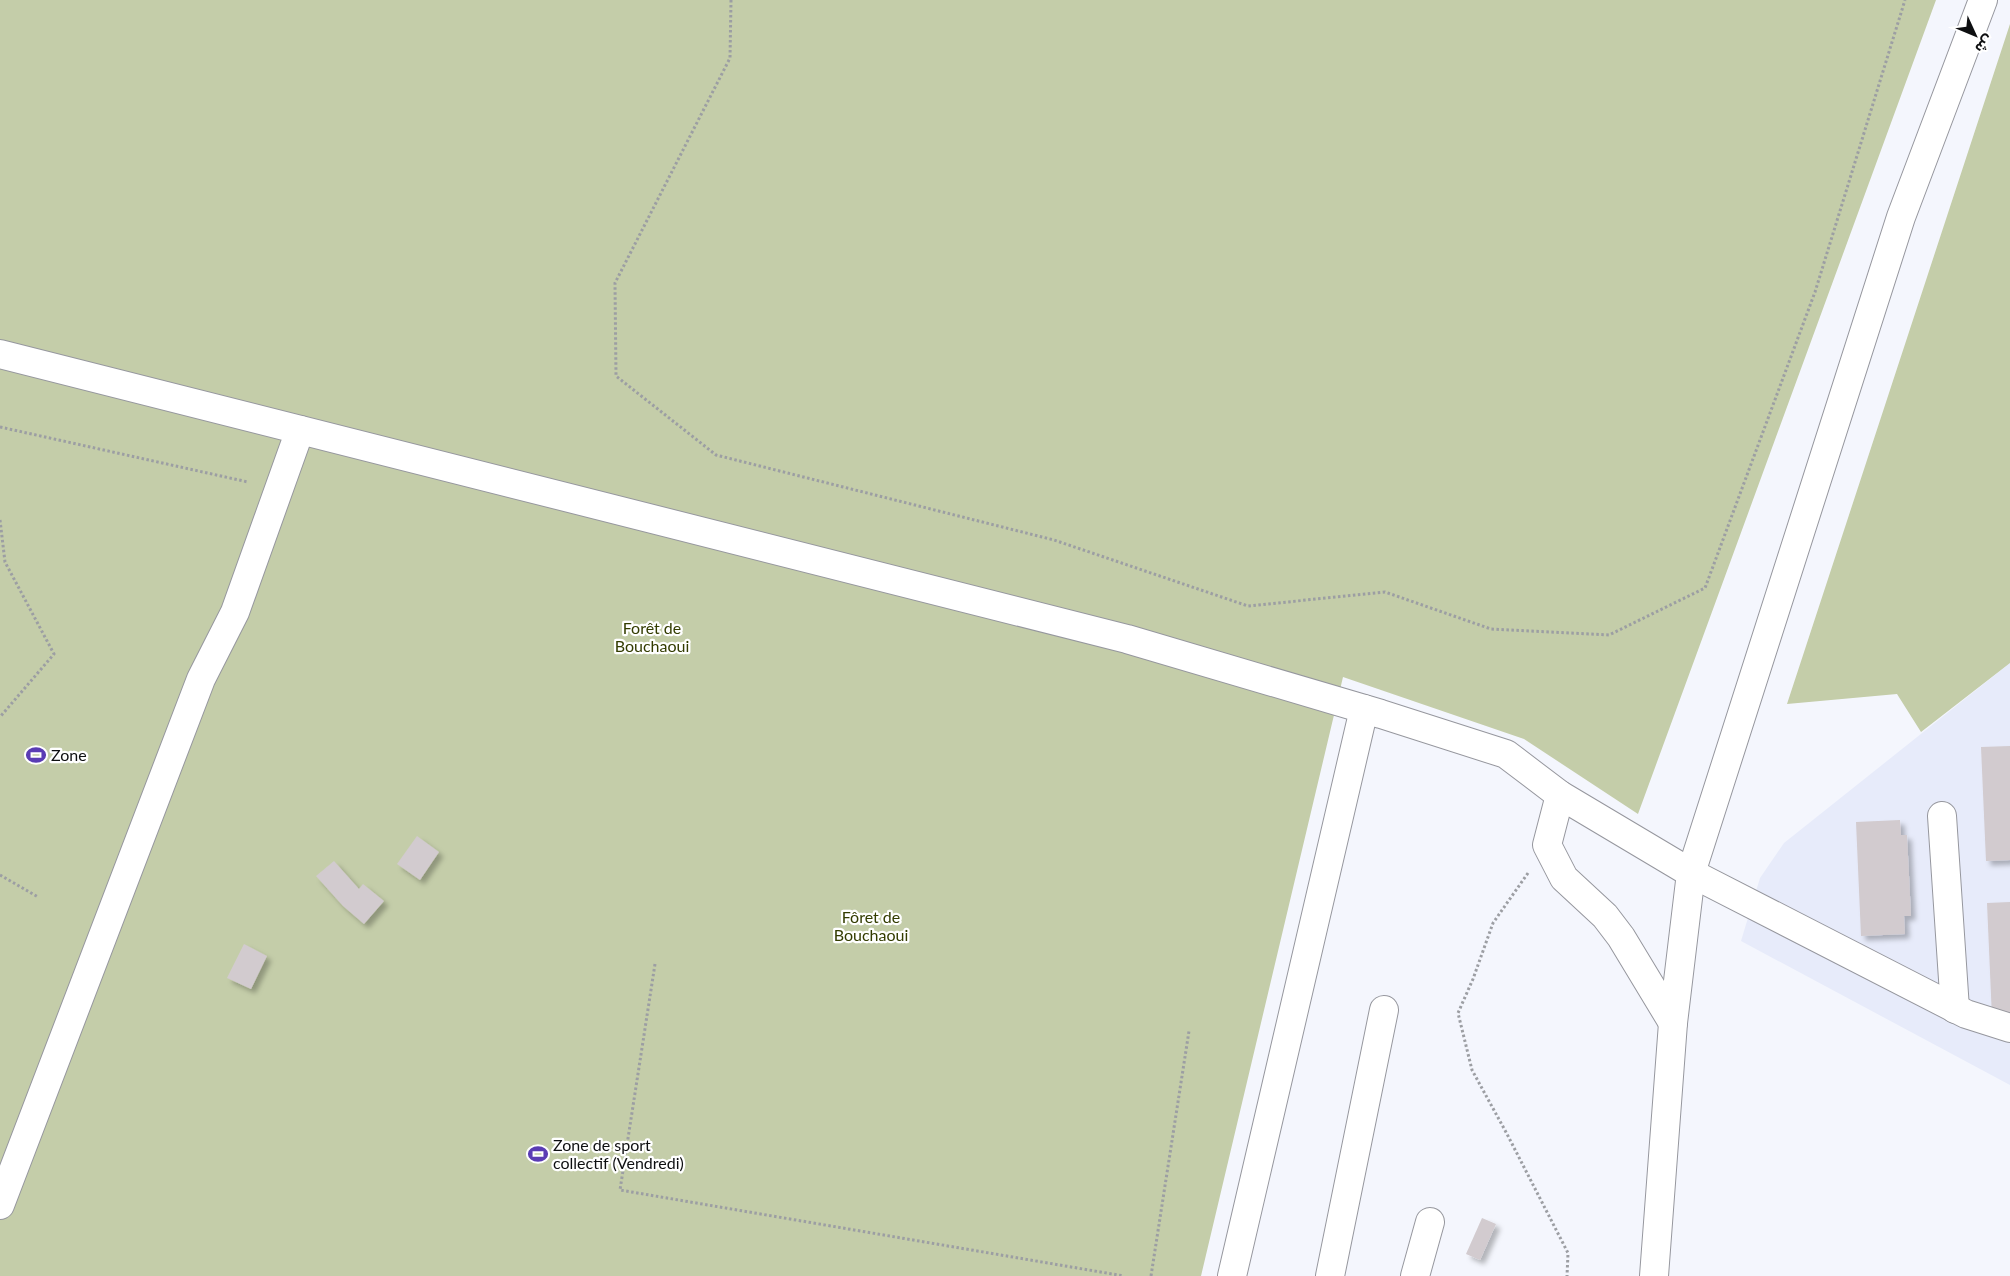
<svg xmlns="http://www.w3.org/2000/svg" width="2010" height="1276" font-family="Lato,'Noto Sans Arabic',sans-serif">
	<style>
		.built { fill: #e7ebfa }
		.green { fill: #c4cda9 }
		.building { fill: #d2cbcf; filter: url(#shadow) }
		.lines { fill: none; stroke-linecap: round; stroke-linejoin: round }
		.minor-casing { stroke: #96979e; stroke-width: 30 }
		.tertiary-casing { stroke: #96979e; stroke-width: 30 }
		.path { stroke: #9c9ea3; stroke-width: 3; stroke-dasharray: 2.5 2.5; stroke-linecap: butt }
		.minor { stroke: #fff; stroke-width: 28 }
		.tertiary { stroke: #fff; stroke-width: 28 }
		.labels { text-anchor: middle; stroke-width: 4.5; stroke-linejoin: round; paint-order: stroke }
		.park-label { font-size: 16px; fill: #333c00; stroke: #fff }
		.poi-label { font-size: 16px; fill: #0e0f11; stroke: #fff; text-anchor: start }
	</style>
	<defs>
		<filter id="shadow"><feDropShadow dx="4.5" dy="4.5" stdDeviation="2.5" flood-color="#0004"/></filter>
	</defs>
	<rect width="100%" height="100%" fill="#f4f6fd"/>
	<polygon class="built" points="2010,663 2010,1085 1741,941 1760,878 1784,843"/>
	<g class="green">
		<polygon points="0,0 1936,0 1638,814 1524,739 1343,677 1201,1276 0,1276"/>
		<polygon points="2010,24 2010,663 1921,732 1897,694 1787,704"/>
	</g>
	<g class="building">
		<polygon points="2010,746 2010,860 1986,861 1981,747"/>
		<polygon points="1900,820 1901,835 1907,835 1911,916 1904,916 1905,934 1861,936 1856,822"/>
		<polygon points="417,836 439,852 420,880 397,864"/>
		<polygon points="334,861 359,889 363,884 384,901 364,924 343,906 316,876"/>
		<polygon points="2010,902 2010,1017 1992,1018 1987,903"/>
		<polygon points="244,944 267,956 251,989 227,978"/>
		<polygon points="1482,1218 1496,1224 1480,1260 1466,1254"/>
	</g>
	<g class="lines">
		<defs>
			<g id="minor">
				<polyline points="1560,795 1547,845 1564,878 1605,916 1621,937 1673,1023"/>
				<polyline points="1942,816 1955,1009"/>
				<polyline points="1691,873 1966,1014 2010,1028"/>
				<polyline points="0,1205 201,679 235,612 300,430"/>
			</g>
			<g id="tertiary">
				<polyline points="0,354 1127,639 1381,714 1506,754 1560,795 1691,873"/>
				<polyline points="1232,1276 1364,709"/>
				<polyline points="1330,1276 1384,1010"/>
				<polyline points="1415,1276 1430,1222"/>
				<polyline points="1654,1276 1673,1023 1691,873 1901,217 1983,0"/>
			</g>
		</defs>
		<use href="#minor" class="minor-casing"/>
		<use href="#tertiary" class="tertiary-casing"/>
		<g class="path">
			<polyline points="731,0 730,58 615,283 616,376 716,455 1054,540 1248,606 1385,592 1491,629 1609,635 1705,588 1815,292 1905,0"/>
			<polyline points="0,427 248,482"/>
			<polyline points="0,520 5,562 54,654 0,717"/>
			<polyline points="1528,873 1493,923 1473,979 1458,1013 1472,1070 1507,1134 1568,1253 1567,1276"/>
			<polyline points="0,875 38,897"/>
			<polyline points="655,964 620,1190 1124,1276"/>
			<polyline points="1151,1276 1189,1031"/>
		</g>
		<use href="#minor" class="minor"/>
		<use href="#tertiary" class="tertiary"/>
	</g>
	<defs>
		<symbol id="stadium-bare" viewBox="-9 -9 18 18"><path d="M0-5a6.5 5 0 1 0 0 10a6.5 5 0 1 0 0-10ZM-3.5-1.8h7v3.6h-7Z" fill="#5a3cb4" stroke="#fff" stroke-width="2.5" paint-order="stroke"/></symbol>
	</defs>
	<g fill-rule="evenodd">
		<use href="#stadium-bare" x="22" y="741" width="28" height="28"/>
		<use href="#stadium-bare" x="524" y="1140" width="28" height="28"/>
	</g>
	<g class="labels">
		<g class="park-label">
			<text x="652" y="634">Forêt de<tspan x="652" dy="18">Bouchaoui</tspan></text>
			<text x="871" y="923">Fôret de<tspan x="871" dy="18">Bouchaoui</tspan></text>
		</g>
		<g class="poi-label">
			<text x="51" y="761">Zone</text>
			<text x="553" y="1151">Zone de sport<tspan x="553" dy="18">collectif (Vendredi)</tspan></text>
		</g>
	</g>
	<g transform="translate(1975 35) rotate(134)" stroke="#ffffff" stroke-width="4" paint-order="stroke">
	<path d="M0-4L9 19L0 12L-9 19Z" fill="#0e0f11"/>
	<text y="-8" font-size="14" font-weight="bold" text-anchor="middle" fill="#0e0f11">ش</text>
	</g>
</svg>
